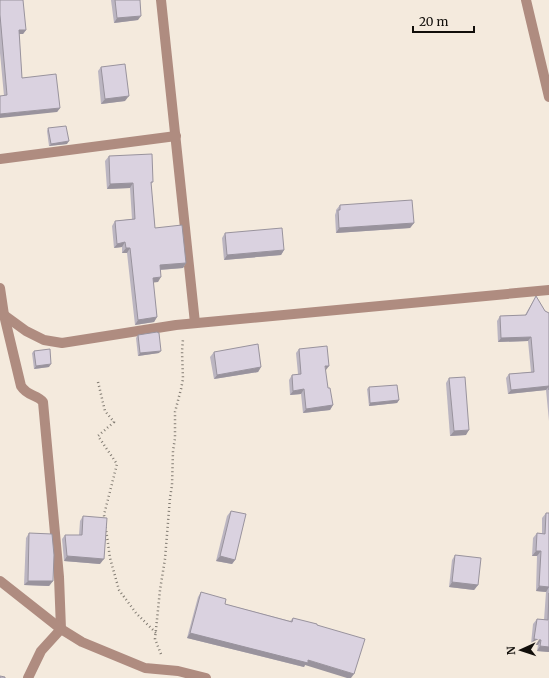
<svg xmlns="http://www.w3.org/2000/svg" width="549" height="678" font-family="Merriweather,serif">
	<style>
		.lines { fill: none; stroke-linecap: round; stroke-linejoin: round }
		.path { stroke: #827c73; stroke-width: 2.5; stroke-dasharray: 1 3; stroke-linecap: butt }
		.street { stroke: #af8c80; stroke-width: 10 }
		.wall { fill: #bbb5c1 }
		.shaded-wall { fill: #99939d }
		.building { fill: #dad2e0; stroke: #99939d }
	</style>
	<rect width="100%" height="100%" fill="#f4eadd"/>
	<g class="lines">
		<g class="path">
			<polyline points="98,382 105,411 114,422 98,436 117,464 104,515 110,558 119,590 136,613 156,633"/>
			<polyline points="161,654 155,639 160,590 165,559 170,498 172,485 173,451 175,438 175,412 181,389 183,379 182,351 183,339"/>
		</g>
		<g class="street">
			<polyline points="161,0 195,323"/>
			<polyline points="526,0 549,97"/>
			<polyline points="0,159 176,136"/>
			<path d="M 0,288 L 4,315 L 21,386 C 28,397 37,394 43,402 L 59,577 L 61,629 L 41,651 L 28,678"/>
			<polyline points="4,315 26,331 44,340 62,343 176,325 549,290"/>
			<polyline points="0,581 61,629 82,642 145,668 178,671 206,678"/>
		</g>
	</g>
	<g class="wall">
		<polygon points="0,0 26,30 23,34 19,34 22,78 60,108 57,112 4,96 0,53"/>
		<polygon points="111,0 140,0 138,20 114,23"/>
		<polygon points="101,67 125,101 101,104 98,71"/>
		<polygon points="48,128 67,144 49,146 47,131"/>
		<polygon points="109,156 153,182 151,184 155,228 186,263 183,268 160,270 158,282 153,282 157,317 154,322 135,325 127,253 122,253 122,247 114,248 112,226 115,221 132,219 130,188 107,189 105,161"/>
		<polygon points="340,205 414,223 410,228 336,233 335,215 336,212 336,210"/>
		<polygon points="225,233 284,250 281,255 224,260 222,238"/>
		<polygon points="536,296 545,311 549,313 549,421 546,390 508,394 506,378 509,374 531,372 528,341 498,342 497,321 500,316 525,315"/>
		<polygon points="138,335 159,353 138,356 136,338"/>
		<polygon points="299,349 325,370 328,388 333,405 330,410 303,413 301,394 290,395 289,380 292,375 298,374 296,353"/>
		<polygon points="34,351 49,367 34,369 32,353"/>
		<polygon points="214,352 261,367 258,372 214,379 210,357"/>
		<polygon points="449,378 466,435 450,436 446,383"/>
		<polygon points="369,387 399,400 397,403 369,406 367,389"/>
		<polygon points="231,511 235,560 232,564 216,561 227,516"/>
		<polygon points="546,513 549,513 549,652 537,651 538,645 531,644 533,624 537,619 544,620 546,592 536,591 537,556 532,556 533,538 537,533 542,534 542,518"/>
		<polygon points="83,516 100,564 64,561 62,539 65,535 79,535 80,521"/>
		<polygon points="29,533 53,581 49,586 24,585 26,538"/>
		<polygon points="455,555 478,585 474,590 449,587 452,560"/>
		<polygon points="201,592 225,604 290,621 293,618 317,625 305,665 304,667 187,638 198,597"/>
	</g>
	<g class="shaded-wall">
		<polygon points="141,16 138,20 114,23 117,18"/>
		<polygon points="19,30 26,30 23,34 16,34"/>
		<polygon points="129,96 125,101 101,104 105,99"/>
		<polygon points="60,108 57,112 0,118 0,114"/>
		<polygon points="69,141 67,144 49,146 51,144"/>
		<polygon points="133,183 130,188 107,189 110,184"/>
		<polygon points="414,223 410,228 336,233 339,228"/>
		<polygon points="125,242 122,247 114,248 117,244"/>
		<polygon points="126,248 130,248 127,253 122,253"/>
		<polygon points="284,250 281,255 224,260 227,255"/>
		<polygon points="186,263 183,268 157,270 160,265"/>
		<polygon points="161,277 158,282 150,283 153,278"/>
		<polygon points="157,317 154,322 135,325 138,320"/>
		<polygon points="531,337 528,341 498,342 501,338"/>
		<polygon points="161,351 159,353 138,356 140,353"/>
		<polygon points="51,364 49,367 34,369 36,366"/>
		<polygon points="325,366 329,366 326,370"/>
		<polygon points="261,367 258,372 214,379 217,375"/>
		<polygon points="549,386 546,390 508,394 511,390"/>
		<polygon points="304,389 301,394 290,395 293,391"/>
		<polygon points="399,400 397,403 369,406 370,403"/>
		<polygon points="333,405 330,410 303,413 306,409"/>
		<polygon points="469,430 466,435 450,436 454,431"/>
		<polygon points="536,551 541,551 537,556 532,556"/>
		<polygon points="67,556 104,559 100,564 64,561"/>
		<polygon points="220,556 235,560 232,564 216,561"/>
		<polygon points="28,581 53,581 49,586 24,585"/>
		<polygon points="452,582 478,585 474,590 449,587"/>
		<polygon points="539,586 549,587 546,592 536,591"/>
		<polygon points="190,633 308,660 354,674 351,678 347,678 305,665 304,667 187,638"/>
		<polygon points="534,639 541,640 538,645 531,644"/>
		<polygon points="540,646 549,647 549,652 537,651"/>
	</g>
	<g class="building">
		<polygon points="0,0 23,0 26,30 19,30 22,78 56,74 60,108 0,114 0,96 7,95 0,15"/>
		<polygon points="115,0 140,0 141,16 117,18"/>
		<polygon points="125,64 129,96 105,99 101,67"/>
		<polygon points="66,126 69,141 51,144 48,128"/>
		<polygon points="152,154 153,182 151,182 155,228 182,225 186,263 160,265 161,277 153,278 157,317 138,320 130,248 126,248 125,242 117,244 115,221 135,219 133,183 110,184 109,156"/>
		<polygon points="412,200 414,223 339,228 338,210 340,210 340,205"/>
		<polygon points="282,228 284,250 227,255 225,233"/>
		<polygon points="536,296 545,311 549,313 549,390 549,386 511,390 509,374 534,372 531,337 501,338 500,316 526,315"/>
		<polygon points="157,332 159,333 161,351 140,353 138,335"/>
		<polygon points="258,344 261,367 217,375 214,352"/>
		<polygon points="327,346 329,366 325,366 328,388 330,388 333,405 306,409 304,389 293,391 292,375 301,374 299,349"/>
		<polygon points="50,349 51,364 36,366 34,351"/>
		<polygon points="465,377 469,430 454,431 449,378"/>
		<polygon points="397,385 399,400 370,403 369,387"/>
		<polygon points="231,511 246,514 235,560 220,556"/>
		<polygon points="546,513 549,513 549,587 539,586 541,551 536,551 537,533 545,534"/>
		<polygon points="83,516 107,518 104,559 67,556 65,535 82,535"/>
		<polygon points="29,533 52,534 54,555 53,581 28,581"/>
		<polygon points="455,555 481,558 478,585 452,582"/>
		<polygon points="201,592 226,599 225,604 292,622 293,618 317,624 317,625 365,639 354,674 308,660 308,663 190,633"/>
		<polygon points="549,593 549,647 540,646 541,640 534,639 537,619 548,620"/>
		<polygon points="0,676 5,677 5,678 0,678"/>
	</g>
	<g transform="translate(521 650) rotate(267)" stroke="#f4eadd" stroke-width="3" paint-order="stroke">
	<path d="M0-3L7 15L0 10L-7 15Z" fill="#110e0a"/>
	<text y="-6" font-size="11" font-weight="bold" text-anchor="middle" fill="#110e0a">N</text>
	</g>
	<path d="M413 26v6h61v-6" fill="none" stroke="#110e0a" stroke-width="2"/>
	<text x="419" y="26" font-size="12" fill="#110e0a" stroke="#f4eadd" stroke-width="3" paint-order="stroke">20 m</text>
</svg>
